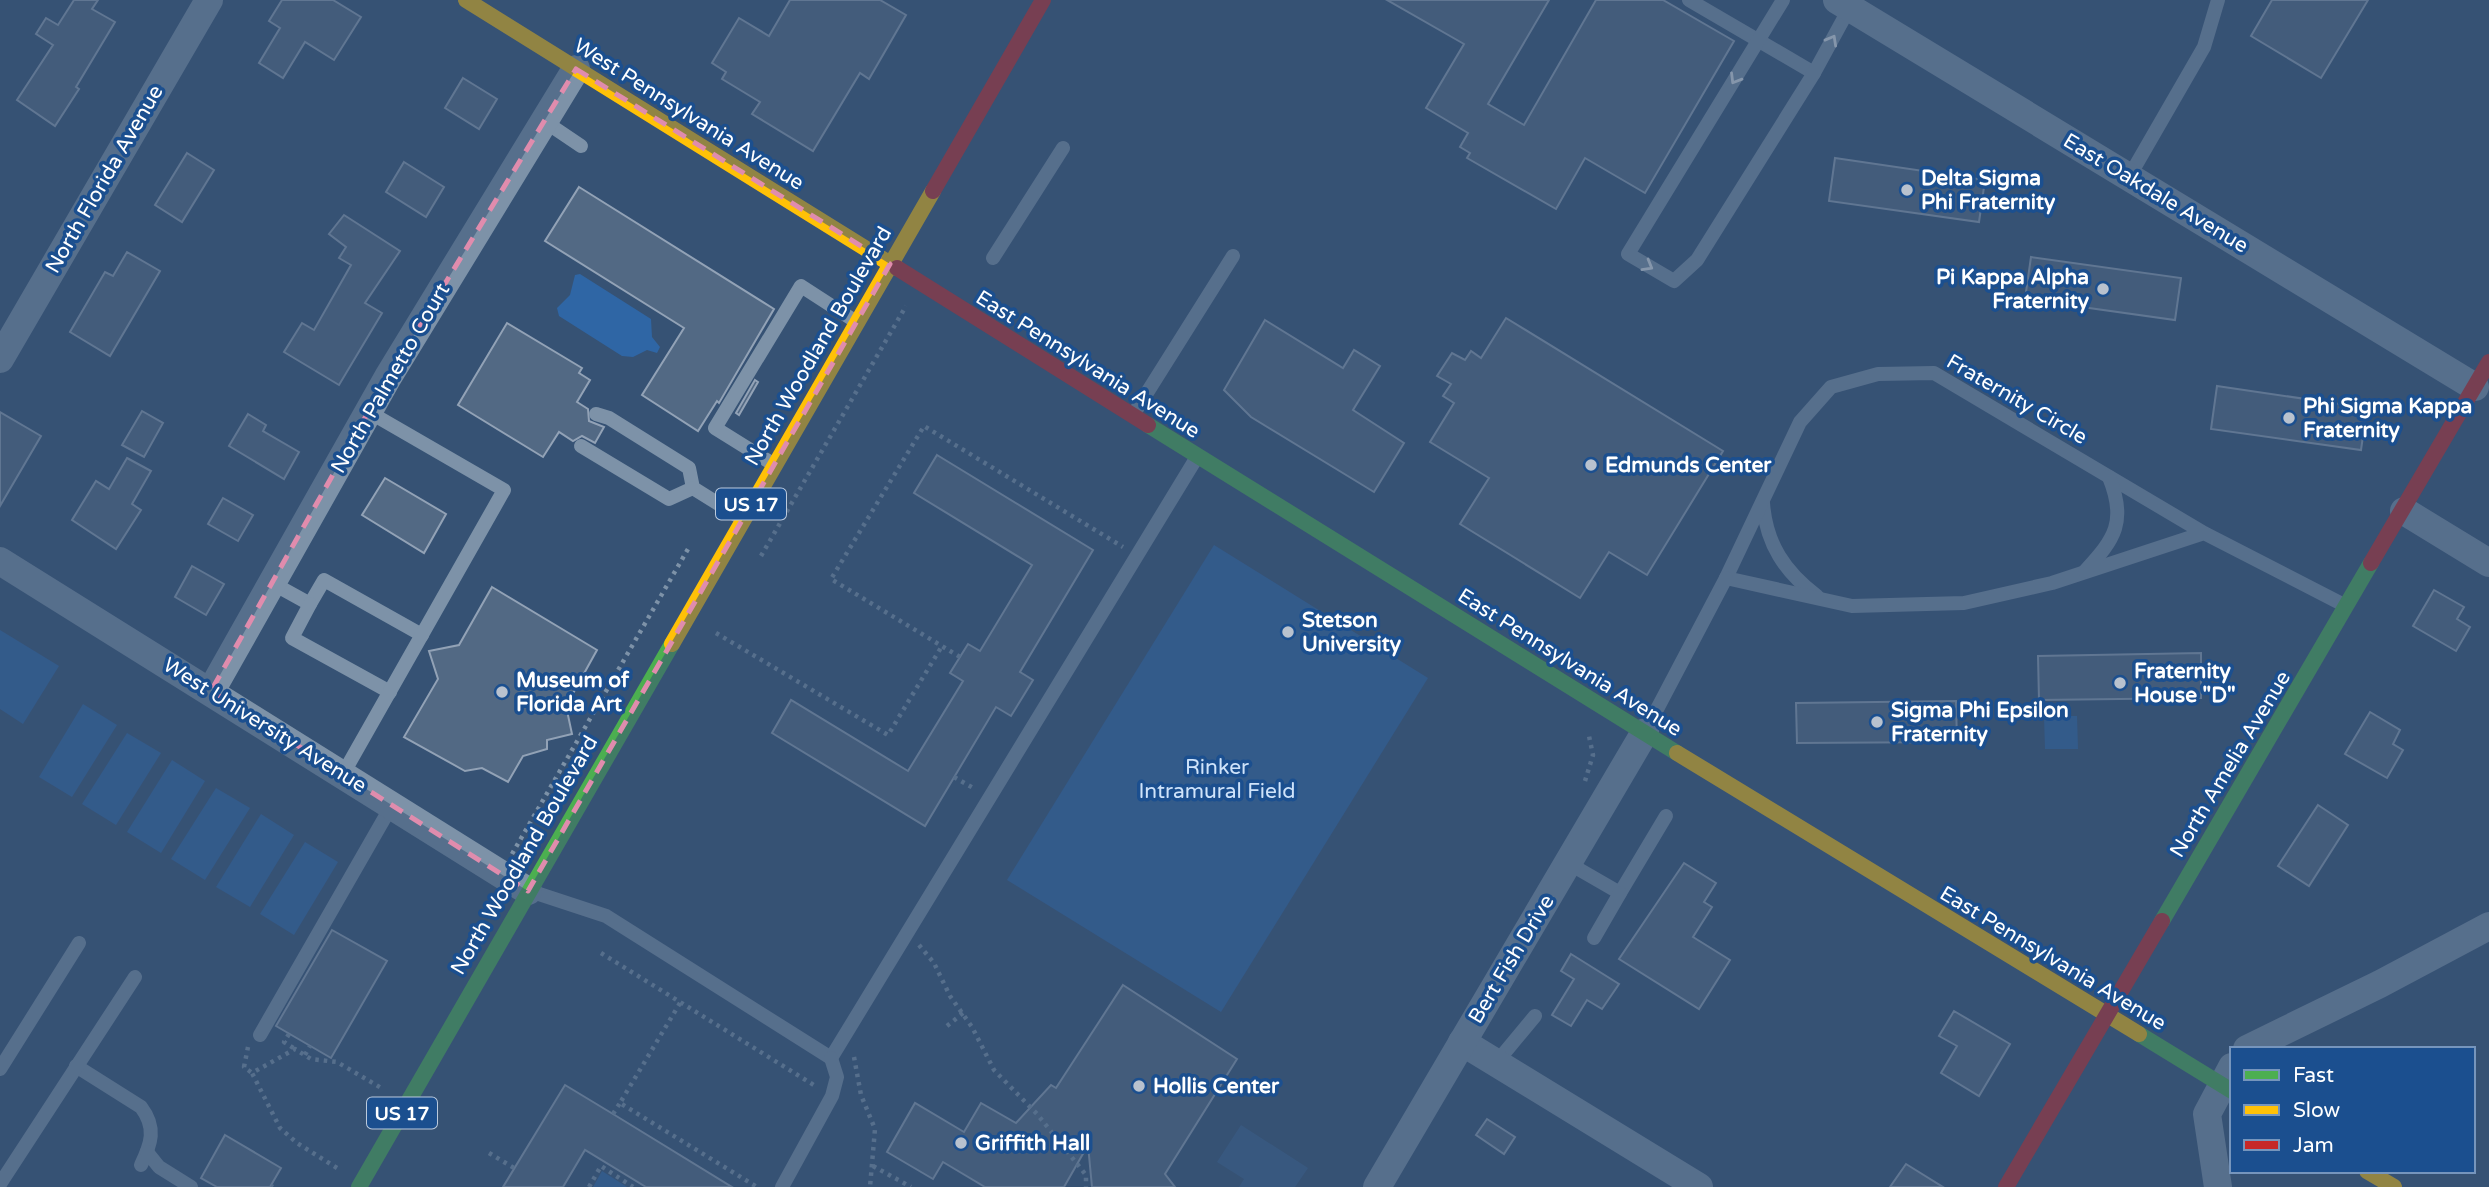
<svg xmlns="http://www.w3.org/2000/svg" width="2489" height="1187" font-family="'Varela Round',sans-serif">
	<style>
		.green { fill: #2f66a5 }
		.water { fill: #3b618d }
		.building { fill: #526984; stroke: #92a2b6; stroke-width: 2 }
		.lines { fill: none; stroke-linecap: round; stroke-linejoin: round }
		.path { stroke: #7d92a8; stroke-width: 4.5; stroke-dasharray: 3.5 5; stroke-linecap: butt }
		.lane { stroke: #7d92a8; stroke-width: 14 }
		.street { stroke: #7d92a8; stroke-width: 28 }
		.fast { stroke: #4caf50; stroke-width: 16 }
		.slow { stroke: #ffc107; stroke-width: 16 }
		.jam { stroke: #c62828; stroke-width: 16 }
		.oneway { stroke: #e5e9ee }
		.marked { fill: none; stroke: #e08cad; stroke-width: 5; stroke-dasharray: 14 9; stroke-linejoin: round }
		.poi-dot { fill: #b9c2ce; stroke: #1b4f8f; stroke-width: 2.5 }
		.labels { text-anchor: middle; stroke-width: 7; stroke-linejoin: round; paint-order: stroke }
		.shield { fill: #1b4f8f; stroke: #bbcadd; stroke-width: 2 }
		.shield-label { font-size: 19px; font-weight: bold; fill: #fff }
		.street-label { font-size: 21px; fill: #fff; stroke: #1b4f8f }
		.poi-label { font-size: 21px; font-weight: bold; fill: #fff; stroke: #1b4f8f; text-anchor: start }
		.park-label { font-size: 21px; fill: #cfe3fa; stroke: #1b4f8f }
	</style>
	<rect width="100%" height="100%" fill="#365274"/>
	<g class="green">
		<polygon points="580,274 651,319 652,337 660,347 657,353 647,350 633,357 622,356 559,316 557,308 570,295 575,275"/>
		<polygon points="1214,545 1428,678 1221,1012 1007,880"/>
		<polygon points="0,630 59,666 23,724 0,709"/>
		<polygon points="83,704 117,725 72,797 39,777"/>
		<polygon points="2044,716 2077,716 2078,749 2045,749"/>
		<polygon points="127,733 161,753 116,825 82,804"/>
		<polygon points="172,760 205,781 161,853 127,832"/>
		<polygon points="216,788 250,808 205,880 171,859"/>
		<polygon points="261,814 294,835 250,907 216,887"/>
		<polygon points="305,842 338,862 294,935 260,914"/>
		<polygon points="602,1171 627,1187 593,1187"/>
	</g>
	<polygon class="water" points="1241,1125 1308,1168 1295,1187 1239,1187 1244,1179 1217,1162"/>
	<g class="building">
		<polygon points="74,0 98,0 92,9 115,22 76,87 79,89 55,126 17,100 53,45 36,34 46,18 58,25"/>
		<polygon points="282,0 333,0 361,17 334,60 305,42 283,78 259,63 280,28 269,21"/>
		<polygon points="790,0 880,0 906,15 869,79 860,73 813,151 752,114 760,102 722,79 726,72 712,63 739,18 769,36"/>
		<polygon points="1387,0 1549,0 1488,104 1524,125 1596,0 1663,0 1734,41 1645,193 1585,158 1556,209 1467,158 1470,153 1460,147 1468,133 1426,108 1464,44"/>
		<polygon points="2272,0 2368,0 2321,78 2251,36"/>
		<polygon points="463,78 497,99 479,129 445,108"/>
		<polygon points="187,153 214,170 182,222 155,205"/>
		<polygon points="1835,158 1985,180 1979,222 1829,201"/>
		<polygon points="404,162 444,187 426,217 386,192"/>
		<polygon points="579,187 774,309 719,403 717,401 698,431 642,395 684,328 545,241"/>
		<polygon points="344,215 400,251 365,303 382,313 339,385 284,352 302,323 314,330 351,265 339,258 346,247 329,234"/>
		<polygon points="127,252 160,271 110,356 70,332 105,272 113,276"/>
		<polygon points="2031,257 2181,278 2175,320 2025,299"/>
		<polygon points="1506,318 1723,451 1647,575 1609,552 1580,598 1460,524 1489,478 1430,442 1454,403 1443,396 1451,384 1437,376 1452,353 1465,360 1471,351 1481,358"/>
		<polygon points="1265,320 1343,368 1354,350 1380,366 1353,410 1404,443 1374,492 1251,417 1224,390"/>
		<polygon points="507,323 582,368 579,373 590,380 577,402 588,409 589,421 604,427 595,443 582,436 573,441 559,432 543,457 458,405"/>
		<polygon points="755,380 758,382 739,415 736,413"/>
		<polygon points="2217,386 2367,408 2361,450 2211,429"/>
		<polygon points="142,411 163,423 144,457 122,445"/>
		<polygon points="0,412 41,436 0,506"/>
		<polygon points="248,414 266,425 263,431 299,452 284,479 229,446"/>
		<polygon points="937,455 1093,550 1020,672 1033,680 1011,716 996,707 925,826 772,733 791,700 908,771 963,681 950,673 968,644 980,651 1032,565 914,493"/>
		<polygon points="127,458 151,471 132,504 141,510 116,549 72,520 96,481 109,489"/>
		<polygon points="385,478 446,514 424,553 362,515"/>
		<polygon points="223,498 253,515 238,541 208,524"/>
		<polygon points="192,566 224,584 206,615 175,597"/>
		<polygon points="492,587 597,650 566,706 572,734 547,740 547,749 523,756 508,782 482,768 465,771 404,737 438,679 429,651 459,645"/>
		<polygon points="2434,590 2464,607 2457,619 2470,627 2456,651 2413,626"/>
		<polygon points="2201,653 2201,698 2039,700 2038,656"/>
		<polygon points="1956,701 1957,742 1797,743 1796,703"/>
		<polygon points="2370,712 2400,730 2393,744 2403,750 2387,778 2345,754"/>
		<polygon points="2318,805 2348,825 2309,886 2278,866"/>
		<polygon points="1684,863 1716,883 1704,902 1712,907 1693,937 1730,960 1699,1009 1619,959"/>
		<polygon points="332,930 387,961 331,1058 276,1026"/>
		<polygon points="1571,954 1619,984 1602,1009 1587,1000 1571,1026 1552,1015 1574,979 1561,971"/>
		<polygon points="1123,985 1237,1059 1165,1174 1175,1187 1092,1187 1088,1145 1064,1187 985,1187 943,1162 933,1179 887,1152 915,1103 964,1132 981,1103 1016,1123 1051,1085 1056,1088"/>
		<polygon points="1954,1011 2010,1044 1979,1096 1941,1073 1957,1046 1939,1036"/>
		<polygon points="565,1085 613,1114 732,1187 646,1187 585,1150 563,1187 503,1187"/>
		<polygon points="1487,1119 1515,1137 1504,1154 1476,1135"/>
		<polygon points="225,1135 281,1168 270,1187 217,1187 201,1178"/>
		<polygon points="1906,1164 1943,1187 1890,1187"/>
	</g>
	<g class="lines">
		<g class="path">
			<polyline points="761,556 906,306"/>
			<polyline points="716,633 888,735 942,646"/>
			<polyline points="960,657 831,579 924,426 1123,547"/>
			<polyline points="954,777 975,789"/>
			<polyline points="1585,781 1593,755 1589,736"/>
			<polyline points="512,854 688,549"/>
			<polyline points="919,945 934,963 950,996 972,1027 994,1070 1037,1114 1086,1175 1086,1187"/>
			<polyline points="601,953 817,1087"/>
			<polyline points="680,1003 620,1103 757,1187"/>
			<polyline points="947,1026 963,1013"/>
			<polyline points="289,1034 284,1042 295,1049"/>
			<polyline points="248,1047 244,1067 252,1073"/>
			<polyline points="305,1055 310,1046"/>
			<polyline points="854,1057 861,1095 875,1129 870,1187"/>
			<polyline points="613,1114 620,1103"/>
			<polyline points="489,1153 514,1168"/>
			<polyline points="873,1166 911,1187"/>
			<polyline points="337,1168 297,1143 280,1128 252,1073 295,1049 311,1059 337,1062 383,1089"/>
			<polyline points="271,1186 273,1187"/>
			<polyline points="589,1187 601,1166 633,1187"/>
		</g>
		<g class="lane">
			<polyline points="1689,0 1814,73"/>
			<polyline points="1783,0 1628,254 1674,281 1697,260 1814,73 1850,7"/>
			<polyline points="544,121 581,146"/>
			<polyline points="2129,177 2204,47 2218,0"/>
			<polyline points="993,258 1063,148"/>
			<polyline points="596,414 609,418 689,468 693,488 741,518"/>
			<polyline points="1133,415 1233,256"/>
			<polyline points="581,446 669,499 693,488"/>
			<polyline points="773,464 715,428 801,286 855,321"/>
			<path d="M 1763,503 C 1766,544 1785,572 1817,596"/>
			<polyline points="2204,533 2052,583 1964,603 1852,606 1726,578 1800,422 1831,387 1878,374 1934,373 2204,533 2344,605"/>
			<path d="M 2085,571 C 2115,539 2127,521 2109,477"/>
			<polyline points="272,583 310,604 324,580 422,635"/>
			<polyline points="310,604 292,638 390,692"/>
			<polyline points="1645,732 1726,578"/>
			<polyline points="343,774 504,490 369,412"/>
			<polyline points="1568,863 1620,893 1666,816"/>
			<polyline points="530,891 606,916 831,1058 1197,457"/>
			<polyline points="1594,938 1620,893"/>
			<polyline points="260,1035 392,805"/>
			<polyline points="1496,1063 1535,1016"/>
			<path d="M 76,1066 L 141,1107 C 157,1128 151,1144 141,1165"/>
			<polyline points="0,1069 79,943"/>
			<polyline points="147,1152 159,1167 191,1187"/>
			<polyline points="0,1184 135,977"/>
			<polyline points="782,1187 832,1096 837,1077 831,1058"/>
		</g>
		<g class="street">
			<polyline points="1837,0 2475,387"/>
			<polyline points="0,359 209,0"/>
			<polyline points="2404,511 2489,563"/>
			<polyline points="0,561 528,891"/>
			<polyline points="211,691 388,377 576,69"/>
			<polyline points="1462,1042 1699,1187"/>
			<polyline points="2247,1049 2380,984 2489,926"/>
			<polyline points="1377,1187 1645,732"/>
			<polyline points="2218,1187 2207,1114 2232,1067"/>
		</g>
		<g class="fast">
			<polyline points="1148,425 1677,753"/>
			<polyline points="2162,921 2371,563"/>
			<polyline points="2139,1034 2232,1091"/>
			<polyline points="359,1187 672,644"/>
		</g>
		<g class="slow">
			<polyline points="466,0 897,268"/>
			<polyline points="672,644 933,191"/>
			<polyline points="1677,753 2139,1034"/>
			<polyline points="2367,1171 2394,1187"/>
		</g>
		<g class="jam">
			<polyline points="933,191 1043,0"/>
			<polyline points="897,268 1148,425"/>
			<polyline points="2371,563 2489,362"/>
			<polyline points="2006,1187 2162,921"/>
		</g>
	</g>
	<defs><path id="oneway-chevron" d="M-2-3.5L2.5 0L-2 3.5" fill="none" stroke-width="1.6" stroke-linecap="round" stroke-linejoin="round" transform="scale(1.75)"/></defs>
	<g class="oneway">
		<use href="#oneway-chevron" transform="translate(1832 40) rotate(-61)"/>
		<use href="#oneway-chevron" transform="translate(1735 79) rotate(121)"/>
		<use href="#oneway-chevron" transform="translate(1648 266) rotate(30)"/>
	</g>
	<path d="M0 0H2489V1187H0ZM 576,69 L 890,264 L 528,891 L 211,691 L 388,377 Z" fill="#365274" fill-opacity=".55" fill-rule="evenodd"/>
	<path class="marked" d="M 576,69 L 890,264 L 528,891 L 211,691 L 388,377 Z"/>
	<g class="poi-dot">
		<circle cx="1907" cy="190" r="7"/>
		<circle cx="2103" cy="289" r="7"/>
		<circle cx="2289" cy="418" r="7"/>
		<circle cx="1591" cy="465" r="7"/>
		<circle cx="1288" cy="632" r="7"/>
		<circle cx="2120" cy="683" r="7"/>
		<circle cx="502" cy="692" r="7"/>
		<circle cx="1877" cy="722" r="7"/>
		<circle cx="1139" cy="1086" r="7"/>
		<circle cx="961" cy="1143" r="7"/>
	</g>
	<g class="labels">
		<g class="shield">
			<rect x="716" y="488.5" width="70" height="31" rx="5"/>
			<rect x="367" y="1097.5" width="70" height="31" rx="5"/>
		</g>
		<g class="shield-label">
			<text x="751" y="511">US 17</text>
			<text x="402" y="1120">US 17</text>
		</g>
		<g class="street-label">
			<text transform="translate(689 114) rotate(32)" y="7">West Pennsylvania Avenue</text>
			<text transform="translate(104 179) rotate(-60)" y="7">North Florida Avenue</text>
			<text transform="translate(2156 193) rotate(31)" y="7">East Oakdale Avenue</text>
			<text transform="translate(818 346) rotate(-60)" y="7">North Woodland Boulevard</text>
			<text transform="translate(1088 364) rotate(32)" y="7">East Pennsylvania Avenue</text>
			<text transform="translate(390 378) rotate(-60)" y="7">North Palmetto Court</text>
			<text transform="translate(2017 399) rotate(30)" y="7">Fraternity Circle</text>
			<text transform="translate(1570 662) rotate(32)" y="7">East Pennsylvania Avenue</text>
			<text transform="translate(265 725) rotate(32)" y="7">West University Avenue</text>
			<text transform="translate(2230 764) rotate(-59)" y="7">North Amelia Avenue</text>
			<text transform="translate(524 855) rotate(-60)" y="7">North Woodland Boulevard</text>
			<text transform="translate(2053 958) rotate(31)" y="7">East Pennsylvania Avenue</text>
			<text transform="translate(1511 959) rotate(-59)" y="7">Bert Fish Drive</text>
		</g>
		<g class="poi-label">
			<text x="1921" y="185">Delta Sigma<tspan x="1921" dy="24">Phi Fraternity</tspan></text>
			<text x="2089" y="284" text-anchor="end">Pi Kappa Alpha<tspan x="2089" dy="24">Fraternity</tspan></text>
			<text x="2303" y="413">Phi Sigma Kappa<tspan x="2303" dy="24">Fraternity</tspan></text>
			<text x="1605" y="472">Edmunds Center</text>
			<text x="1302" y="627">Stetson<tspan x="1302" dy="24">University</tspan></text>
			<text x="2134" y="678">Fraternity<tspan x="2134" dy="24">House "D"</tspan></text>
			<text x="516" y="687">Museum of<tspan x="516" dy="24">Florida Art</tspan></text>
			<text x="1891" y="717">Sigma Phi Epsilon<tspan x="1891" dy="24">Fraternity</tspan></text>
			<text x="1153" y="1093">Hollis Center</text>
			<text x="975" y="1150">Griffith Hall</text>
		</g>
		<g class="park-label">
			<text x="1217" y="774">Rinker<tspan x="1217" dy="24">Intramural Field</tspan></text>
		</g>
	</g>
	<rect x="2230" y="1047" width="245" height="126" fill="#1b4f8f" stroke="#7695bc" stroke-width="2"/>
	<rect x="2244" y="1070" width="35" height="10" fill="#4caf50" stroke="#7695bc" stroke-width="2"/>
	<text x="2293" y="1082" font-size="21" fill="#ffffff">Fast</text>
	<rect x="2244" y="1105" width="35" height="10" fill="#ffc107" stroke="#7695bc" stroke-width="2"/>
	<text x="2293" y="1117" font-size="21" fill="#ffffff">Slow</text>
	<rect x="2244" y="1140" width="35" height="10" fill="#c62828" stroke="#7695bc" stroke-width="2"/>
	<text x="2293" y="1152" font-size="21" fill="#ffffff">Jam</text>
</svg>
